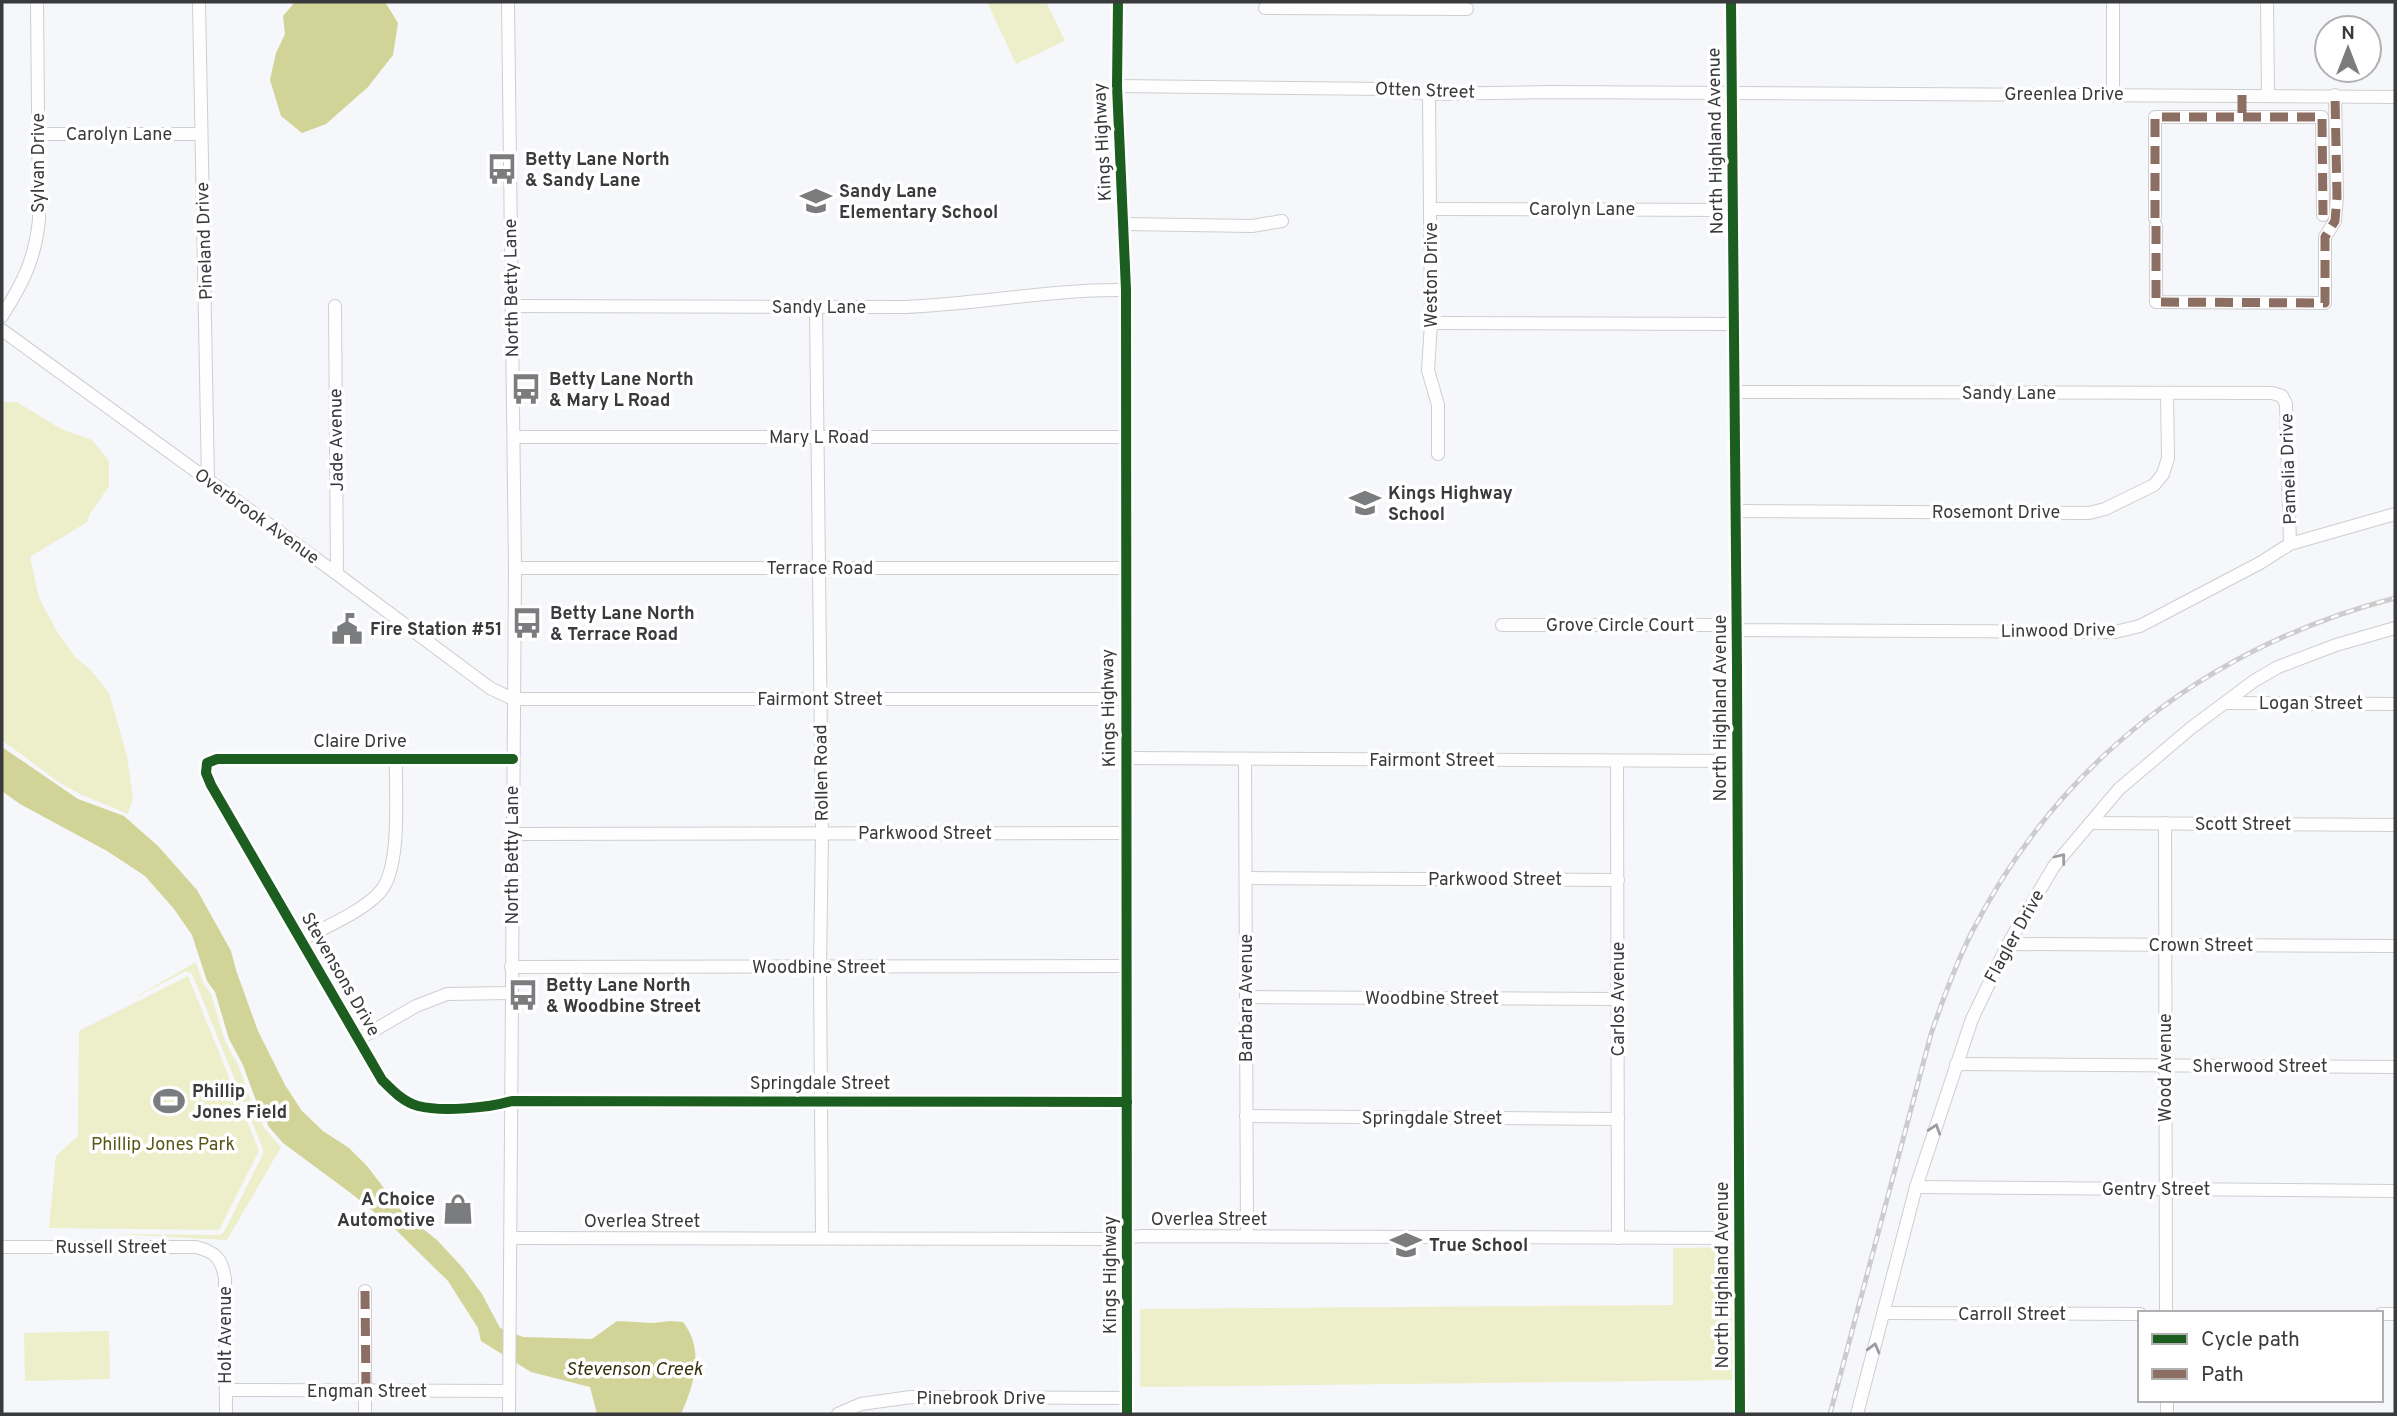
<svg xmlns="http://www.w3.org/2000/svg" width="2397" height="1416" font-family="Overpass,sans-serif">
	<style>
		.green { fill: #edeeca }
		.water { fill: #d2d397 }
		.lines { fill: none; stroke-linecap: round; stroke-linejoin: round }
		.minor-casing { stroke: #ceced1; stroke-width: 14 }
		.minor { stroke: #fefefe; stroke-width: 12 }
		.rail-casing { stroke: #cccccd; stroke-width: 5 }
		.rail { stroke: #fff; stroke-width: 2.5; stroke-dasharray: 8; stroke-linecap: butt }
		.quiet { stroke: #8d6e63; stroke-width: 9; stroke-dasharray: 18 9; stroke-linecap: butt }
		.cycleway-casing { stroke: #fff; stroke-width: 15 }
		.cycleway { stroke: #1b5e20; stroke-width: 10 }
		.oneway { stroke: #9c9c9d }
		.labels { text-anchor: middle; stroke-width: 7; stroke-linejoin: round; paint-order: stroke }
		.street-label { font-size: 18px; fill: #393a3c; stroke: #fff }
		.poi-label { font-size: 18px; font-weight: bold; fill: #393a3c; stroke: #fff; text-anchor: start }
		.park-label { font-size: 18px; fill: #585716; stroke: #fff }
		.water-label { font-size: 19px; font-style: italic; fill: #34330d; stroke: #fff }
	</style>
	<rect width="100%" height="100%" fill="#f6f7fa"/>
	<g class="green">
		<polygon points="987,2 1046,2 1065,41 1016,64"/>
		<polygon points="2,402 17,402 61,429 92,440 109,461 109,486 90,514 87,522 30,557 39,598 56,630 76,658 90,669 109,693 127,756 133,798 128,814 80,794 57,781 2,740"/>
		<polygon points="196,962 203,983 211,994 225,1041 239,1067 251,1101 265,1129 281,1147 227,1240 113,1234 220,1235 224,1232 263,1154 263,1149 192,974 186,971 130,1000"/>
		<polygon points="188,976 259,1151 219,1230 49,1228 56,1156 78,1136 79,1031"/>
		<polygon points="1734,1247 1735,1380 1140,1387 1140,1309 1673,1305 1673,1248"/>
		<polygon points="109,1331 110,1379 25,1381 24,1333"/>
	</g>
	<g class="water">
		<polygon points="295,2 385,2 398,23 393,55 368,87 326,124 302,133 281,116 270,80 276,53 285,34 283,16"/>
		<path d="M 2,747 L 78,799 L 124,816 L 158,846 L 197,890 L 231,951 L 236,970 L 258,1031 L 285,1085 L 302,1111 L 323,1131 L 349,1148 L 367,1166 L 404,1214 L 437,1240 L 462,1267 L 482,1294 L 500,1328 L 523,1337 L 592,1339 L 617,1321 L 653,1323 L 670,1321 L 683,1322 C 705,1350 694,1385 681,1414 L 597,1414 L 590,1387 L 531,1372 L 481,1341 L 478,1328 L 448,1281 L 395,1229 L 352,1194 L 283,1143 L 269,1127 L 255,1098 L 243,1065 L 229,1039 L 215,992 L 207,981 L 192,935 L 174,909 L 145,876 L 107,851 L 20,804 L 2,791 Z"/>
	</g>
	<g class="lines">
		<defs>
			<g id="minor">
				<polyline points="199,2 208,480"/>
				<polyline points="508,2 515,568 509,1414"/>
				<polyline points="1118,2 1117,86 1126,290 1127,1414"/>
				<polyline points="1731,2 1737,667 1740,1414"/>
				<polyline points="2113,2 2113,94"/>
				<polyline points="2267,2 2268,95"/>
				<polyline points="1265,8 1467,9"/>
				<polyline points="1117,86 1387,89 1429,94 1549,92 2395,97"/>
				<polyline points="1429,94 1431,323 1428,370 1438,405 1438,454"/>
				<polyline points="38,134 201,134"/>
				<polyline points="1431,209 1733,210"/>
				<polyline points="2155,218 2155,117 2322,117 2323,215"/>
				<polyline points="1124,224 1252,226 1282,221"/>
				<polyline points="2156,226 2156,302 2325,303 2325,237 2335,221 2337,197 2335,95"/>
				<polyline points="335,306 337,574"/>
				<path d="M 511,306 L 905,307 C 979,304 1051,289 1126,290"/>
				<polyline points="816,307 822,833 820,967 822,1238"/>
				<path d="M 2,316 C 23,283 35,259 39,220 L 37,2"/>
				<polyline points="1431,323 1734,324"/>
				<polyline points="2,330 337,574 490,688 513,699 1126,699"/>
				<polyline points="1735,392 2272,393 2282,396 2286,404 2290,544"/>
				<polyline points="514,437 1125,437"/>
				<polyline points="1736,511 2089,513 2105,509 2154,485 2163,474 2168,458 2167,393"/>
				<polyline points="515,568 1124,568"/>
				<polyline points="1502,625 1717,625 1737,630 2115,632 2140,626 2260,563 2290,544 2395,514"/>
				<polyline points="2226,703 2395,704"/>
				<polyline points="1126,758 1738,761"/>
				<path d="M 513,759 L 217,759 L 207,763 L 206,773 L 211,785 L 382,1080 C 392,1090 403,1102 418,1106 C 442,1112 488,1108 512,1101 L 1127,1102"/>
				<polyline points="1245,759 1247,1236"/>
				<polyline points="1617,761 1618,1238"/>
				<polyline points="2090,823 2395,825"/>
				<polyline points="2165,823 2166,1313"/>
				<polyline points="512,834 1127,833"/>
				<polyline points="1246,878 1618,880"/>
				<path d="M 301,940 C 325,927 362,912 380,892 C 402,867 395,792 396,759"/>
				<polyline points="2008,944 2395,946"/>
				<polyline points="511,967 1126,966"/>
				<polyline points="1246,997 1618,999"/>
				<polyline points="359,1039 416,1006 447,994 512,993"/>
				<polyline points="1956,1064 2395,1067"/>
				<polyline points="1246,1116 1618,1119"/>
				<polyline points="1916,1187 2395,1191"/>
				<polyline points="512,1238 1113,1239 1142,1236 1739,1238"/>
				<path d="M 2,1247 L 196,1247 C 216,1252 222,1259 225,1279 L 226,1414"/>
				<polyline points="365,1291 365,1414"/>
				<polyline points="1884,1313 2140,1314"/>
				<polyline points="2381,1314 2395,1314"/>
				<polyline points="226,1390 509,1391"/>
				<polyline points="2167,1400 2167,1414"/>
				<polyline points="838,1414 861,1404 911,1397 1127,1398"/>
				<polyline points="1857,1414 1916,1187 1972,1019 2008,944 2054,866 2119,789 2191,728 2254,681 2278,667 2336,645 2395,628"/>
			</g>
		</defs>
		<use href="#minor" class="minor-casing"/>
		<use href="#minor" class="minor"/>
		<defs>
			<path id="rail" d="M 1830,1414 L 1931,1034 C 1943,999 1956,963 1973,930 C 2061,759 2211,646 2395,598"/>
		</defs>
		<use href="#rail" class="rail-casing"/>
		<use href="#rail" class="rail"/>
		<g class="quiet">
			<polyline points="2242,95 2242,117"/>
			<polyline points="2155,218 2155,117 2322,117 2323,215"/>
			<polyline points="2156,226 2156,302 2325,303 2325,237 2335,221 2337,197 2335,95"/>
			<polyline points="365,1291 366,1391"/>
		</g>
		<defs>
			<g id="cycleway">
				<polyline points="1118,2 1117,86 1126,290 1127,1414"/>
				<polyline points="1731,2 1737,667 1740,1414"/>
				<path d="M 513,759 L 217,759 L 207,763 L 206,773 L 211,785 L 382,1080 C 392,1090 403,1102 418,1106 C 442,1112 488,1108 512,1101 L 1127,1102"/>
			</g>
		</defs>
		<use href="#cycleway" class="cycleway-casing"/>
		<use href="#cycleway" class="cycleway"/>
	</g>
	<defs><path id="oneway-chevron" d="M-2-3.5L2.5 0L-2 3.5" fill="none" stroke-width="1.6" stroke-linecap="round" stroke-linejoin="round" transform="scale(1.75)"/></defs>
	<g class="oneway">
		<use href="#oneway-chevron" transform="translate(2061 858) rotate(-52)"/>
		<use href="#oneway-chevron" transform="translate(1935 1129) rotate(-72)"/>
		<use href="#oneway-chevron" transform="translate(1874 1348) rotate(-75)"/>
	</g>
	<defs>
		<symbol id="bus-bare" viewBox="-9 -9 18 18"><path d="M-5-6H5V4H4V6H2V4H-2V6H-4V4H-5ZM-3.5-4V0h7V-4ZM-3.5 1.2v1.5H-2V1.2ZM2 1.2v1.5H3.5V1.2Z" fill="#7b7c7e" stroke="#fff" stroke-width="2.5" paint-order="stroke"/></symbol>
		<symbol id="school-bare" viewBox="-9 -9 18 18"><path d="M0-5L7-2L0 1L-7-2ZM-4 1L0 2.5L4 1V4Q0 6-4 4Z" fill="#7b7c7e" stroke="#fff" stroke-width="2.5" paint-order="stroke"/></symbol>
		<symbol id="civic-bare" viewBox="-9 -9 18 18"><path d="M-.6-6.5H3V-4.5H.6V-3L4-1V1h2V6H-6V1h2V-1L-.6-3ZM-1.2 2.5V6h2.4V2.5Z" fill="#7b7c7e" stroke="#fff" stroke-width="2.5" paint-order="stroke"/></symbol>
		<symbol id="stadium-bare" viewBox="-9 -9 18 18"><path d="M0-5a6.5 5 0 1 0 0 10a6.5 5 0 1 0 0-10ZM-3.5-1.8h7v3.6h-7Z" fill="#7b7c7e" stroke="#fff" stroke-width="2.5" paint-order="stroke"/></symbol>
		<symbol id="shop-bare" viewBox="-9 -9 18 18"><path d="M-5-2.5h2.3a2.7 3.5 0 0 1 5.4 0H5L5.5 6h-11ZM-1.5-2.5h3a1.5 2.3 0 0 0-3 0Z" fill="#7b7c7e" stroke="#fff" stroke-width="2.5" paint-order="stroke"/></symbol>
	</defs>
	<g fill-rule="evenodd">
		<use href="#bus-bare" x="480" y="147" width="44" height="44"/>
		<use href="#school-bare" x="794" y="179" width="44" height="44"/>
		<use href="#bus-bare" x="504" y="367" width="44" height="44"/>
		<use href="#school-bare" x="1343" y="481" width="44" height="44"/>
		<use href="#bus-bare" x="505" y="601" width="44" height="44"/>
		<use href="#civic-bare" x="325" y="607" width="44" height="44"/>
		<use href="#bus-bare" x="501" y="973" width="44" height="44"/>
		<use href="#stadium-bare" x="147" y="1079" width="44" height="44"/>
		<use href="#shop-bare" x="436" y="1187" width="44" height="44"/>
		<use href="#school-bare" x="1384" y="1223" width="44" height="44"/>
	</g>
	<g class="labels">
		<g class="street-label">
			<text transform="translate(1425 90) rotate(2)" y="6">Otten Street</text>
			<text x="2064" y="100">Greenlea Drive</text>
			<text x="119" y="140">Carolyn Lane</text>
			<text transform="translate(1715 141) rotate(-91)" y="6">North Highland Avenue</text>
			<text transform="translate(1102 142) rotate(-93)" y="6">Kings Highway</text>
			<text transform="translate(38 163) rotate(-90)" y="6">Sylvan Drive</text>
			<text x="1582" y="215">Carolyn Lane</text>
			<text transform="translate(204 241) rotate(-92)" y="6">Pineland Drive</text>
			<text transform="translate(1431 275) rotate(-90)" y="6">Weston Drive</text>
			<text transform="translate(511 288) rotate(-91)" y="6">North Betty Lane</text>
			<text x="819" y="313">Sandy Lane</text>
			<text x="2009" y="399">Sandy Lane</text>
			<text x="819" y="443">Mary L Road</text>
			<text transform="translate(336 440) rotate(-91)" y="6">Jade Avenue</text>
			<text transform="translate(2288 469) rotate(-92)" y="6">Pamelia Drive</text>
			<text x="1996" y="518">Rosemont Drive</text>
			<text transform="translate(257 516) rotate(36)" y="6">Overbrook Avenue</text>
			<text x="820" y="574">Terrace Road</text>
			<text x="1620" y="631">Grove Circle Court</text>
			<text transform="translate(2058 630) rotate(-1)" y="6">Linwood Drive</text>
			<text x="820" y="705">Fairmont Street</text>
			<text x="2311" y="709">Logan Street</text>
			<text transform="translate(1108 708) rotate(-91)" y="6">Kings Highway</text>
			<text transform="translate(1720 708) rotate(-90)" y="6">North Highland Avenue</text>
			<text x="360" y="747">Claire Drive</text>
			<text x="1432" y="766">Fairmont Street</text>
			<text transform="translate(821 773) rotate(-91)" y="6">Rollen Road</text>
			<text x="2243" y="830">Scott Street</text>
			<text x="925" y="839">Parkwood Street</text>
			<text transform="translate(512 855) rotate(-90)" y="6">North Betty Lane</text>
			<text x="1495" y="885">Parkwood Street</text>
			<text transform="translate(2014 936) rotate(-61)" y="6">Flagler Drive</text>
			<text x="2201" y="951">Crown Street</text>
			<text x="819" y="973">Woodbine Street</text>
			<text transform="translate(341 974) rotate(60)" y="6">Stevensons Drive</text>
			<text transform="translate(1246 998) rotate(-90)" y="6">Barbara Avenue</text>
			<text x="1432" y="1004">Woodbine Street</text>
			<text transform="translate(1618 999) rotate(-90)" y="6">Carlos Avenue</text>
			<text x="2260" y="1072">Sherwood Street</text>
			<text transform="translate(2165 1068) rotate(-90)" y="6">Wood Avenue</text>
			<text x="820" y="1089">Springdale Street</text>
			<text x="1432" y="1124">Springdale Street</text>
			<text x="2156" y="1195">Gentry Street</text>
			<text x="1209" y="1225">Overlea Street</text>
			<text x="642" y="1227">Overlea Street</text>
			<text x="111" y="1253">Russell Street</text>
			<text transform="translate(1110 1275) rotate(-90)" y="6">Kings Highway</text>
			<text transform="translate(1722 1275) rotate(-90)" y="6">North Highland Avenue</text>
			<text x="2012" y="1320">Carroll Street</text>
			<text transform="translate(225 1335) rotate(-90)" y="6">Holt Avenue</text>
			<text x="367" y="1397">Engman Street</text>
			<text x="981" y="1404">Pinebrook Drive</text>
		</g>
		<g class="poi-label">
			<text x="525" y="165">Betty Lane North<tspan x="525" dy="21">&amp; Sandy Lane</tspan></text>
			<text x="839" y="197">Sandy Lane<tspan x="839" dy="21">Elementary School</tspan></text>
			<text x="549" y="385">Betty Lane North<tspan x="549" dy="21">&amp; Mary L Road</tspan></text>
			<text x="1388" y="499">Kings Highway<tspan x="1388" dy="21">School</tspan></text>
			<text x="550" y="619">Betty Lane North<tspan x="550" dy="21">&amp; Terrace Road</tspan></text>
			<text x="370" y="635">Fire Station #51</text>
			<text x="546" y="991">Betty Lane North<tspan x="546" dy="21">&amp; Woodbine Street</tspan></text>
			<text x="192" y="1097">Phillip<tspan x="192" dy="21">Jones Field</tspan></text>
			<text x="435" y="1205" text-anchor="end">A Choice<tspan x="435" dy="21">Automotive</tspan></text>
			<text x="1429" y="1251">True School</text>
		</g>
		<g class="park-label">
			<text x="163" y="1150">Phillip Jones Park</text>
		</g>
		<g class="water-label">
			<text x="634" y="1375">Stevenson Creek</text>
		</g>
	</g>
	<rect width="2397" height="1416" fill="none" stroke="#393a3c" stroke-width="7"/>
	<rect x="2138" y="1311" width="245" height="91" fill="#ffffff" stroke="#b0b0b1" stroke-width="2"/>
	<rect x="2152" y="1334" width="35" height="10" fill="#1b5e20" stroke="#b0b0b1" stroke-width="2"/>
	<text x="2201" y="1346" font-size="21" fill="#393a3c">Cycle path</text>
	<rect x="2152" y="1369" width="35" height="10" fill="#8d6e63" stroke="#b0b0b1" stroke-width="2"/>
	<text x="2201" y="1381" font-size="21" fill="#393a3c">Path</text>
	<g transform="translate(2348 49)"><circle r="33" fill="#ffffff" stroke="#b0b0b1" stroke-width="2"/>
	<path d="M0-5L12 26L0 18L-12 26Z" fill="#7b7c7e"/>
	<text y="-10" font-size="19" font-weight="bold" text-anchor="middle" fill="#393a3c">N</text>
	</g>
</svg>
